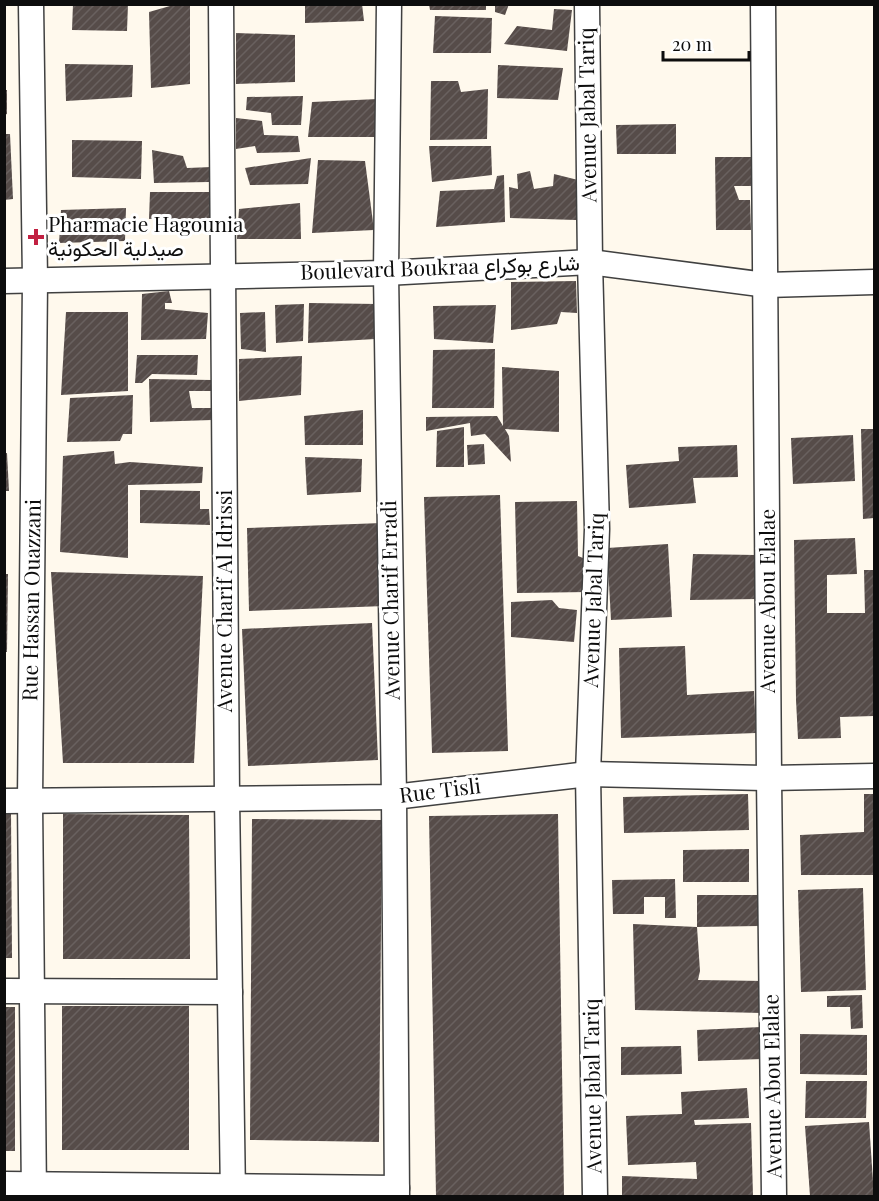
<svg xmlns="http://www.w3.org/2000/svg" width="879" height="1201" font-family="'Playfair Display',Vazirmatn,serif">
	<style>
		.building { fill: url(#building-hatch) }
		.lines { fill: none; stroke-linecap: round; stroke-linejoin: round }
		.street-casing { stroke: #404040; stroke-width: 27 }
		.street { stroke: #fff; stroke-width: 24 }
		.poi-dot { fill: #c22041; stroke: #fff; stroke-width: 2 }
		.labels { text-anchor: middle; stroke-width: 6; stroke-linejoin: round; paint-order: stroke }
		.street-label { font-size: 21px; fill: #0d0d0d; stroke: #fff }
		.poi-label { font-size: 21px; fill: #0d0d0d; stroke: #fff; text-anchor: start }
	</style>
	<defs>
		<pattern id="building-hatch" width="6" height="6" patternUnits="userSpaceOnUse" patternTransform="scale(1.5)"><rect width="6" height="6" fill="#564c49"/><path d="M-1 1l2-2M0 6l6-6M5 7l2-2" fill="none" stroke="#69615f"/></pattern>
	</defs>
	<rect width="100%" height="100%" fill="#fff9ed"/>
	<g class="building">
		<polygon points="73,4 128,4 127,31 72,30"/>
		<polygon points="177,4 190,4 190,84 151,88 149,12"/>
		<polygon points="305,4 362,4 364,21 305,23"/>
		<polygon points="429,4 486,4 486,10 430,10"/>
		<polygon points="495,4 509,4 505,15 495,12"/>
		<polygon points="554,9 572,10 567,51 504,44 517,26 552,30"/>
		<polygon points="435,16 492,18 491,53 433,53"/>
		<polygon points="236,33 295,35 295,82 236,84"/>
		<polygon points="65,64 133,65 132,97 66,101"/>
		<polygon points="498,65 563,68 558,100 497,98"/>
		<polygon points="431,81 458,81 461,92 488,89 487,139 430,140"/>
		<polygon points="4,90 7,90 7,114 4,115"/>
		<polygon points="303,96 301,125 272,125 271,113 246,110 247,97"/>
		<polygon points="378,99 375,137 308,137 312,102"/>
		<polygon points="236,118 262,121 264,135 298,136 300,152 257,153 255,146 236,149"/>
		<polygon points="676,124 676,154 617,154 616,125"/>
		<polygon points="4,134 10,134 13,199 4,200"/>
		<polygon points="72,140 142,141 141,179 72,177"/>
		<polygon points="429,146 491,146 492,175 432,182"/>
		<polygon points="152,150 183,156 187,168 212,167 209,182 154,183"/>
		<polygon points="715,157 752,157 752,186 734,186 739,200 750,200 751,230 716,230"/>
		<polygon points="311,158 308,184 250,185 245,168"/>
		<polygon points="318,160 365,161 374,230 312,233"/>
		<polygon points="530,171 534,189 553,186 554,174 578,180 576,220 510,218 509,187 518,189 517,174"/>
		<polygon points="504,175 505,222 436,227 440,191 494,189 497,176"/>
		<polygon points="150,192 213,192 211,219 149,219"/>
		<polygon points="300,203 301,239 237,239 239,209"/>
		<polygon points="126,208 125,241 59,243 61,210"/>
		<polygon points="576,281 577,313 561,312 557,324 511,330 511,282"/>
		<polygon points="169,291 172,303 165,303 165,309 208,313 206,339 141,340 142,294"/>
		<polygon points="309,303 377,304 375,339 308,343"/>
		<polygon points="304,304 303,341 276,343 275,305"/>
		<polygon points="496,305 493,343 434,339 433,306"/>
		<polygon points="66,312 128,312 128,391 61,395"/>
		<polygon points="265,312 266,352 241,349 240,313"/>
		<polygon points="495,349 494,408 432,408 433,350"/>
		<polygon points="137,355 198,355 197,375 152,374 142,383 135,383"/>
		<polygon points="302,356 301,395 239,401 239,359"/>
		<polygon points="502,367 559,371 559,432 505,429 509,436 511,462 485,434 471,436 470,423 426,431 426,417 497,416 503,426"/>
		<polygon points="149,379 212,380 212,391 189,391 192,408 212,408 212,420 150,422"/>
		<polygon points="133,395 132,434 123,434 120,441 67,442 70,398"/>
		<polygon points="363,410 363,445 305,445 304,416"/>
		<polygon points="464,427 464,467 436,467 437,431"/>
		<polygon points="861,429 874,429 874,518 863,519"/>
		<polygon points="853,435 855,481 793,484 791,438"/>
		<polygon points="484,444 485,464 468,465 467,445"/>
		<polygon points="737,445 738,477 693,478 696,503 629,508 626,465 679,461 678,447"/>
		<polygon points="114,451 115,464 130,462 203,467 202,483 128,485 128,558 60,552 63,456"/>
		<polygon points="4,453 7,453 9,491 4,491"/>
		<polygon points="305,457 362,459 361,492 307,495"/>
		<polygon points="140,490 200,491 200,509 209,509 210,525 140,523"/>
		<polygon points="500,495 508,751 432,753 424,497"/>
		<polygon points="577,501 578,556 588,560 589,592 517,593 515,502"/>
		<polygon points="382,523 385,606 249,611 247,528"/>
		<polygon points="855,538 857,574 827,575 827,613 865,613 864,570 874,570 874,716 840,717 841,738 798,739 796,700 794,540"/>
		<polygon points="668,544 672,617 611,620 607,548"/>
		<polygon points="693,554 756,555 758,599 690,600"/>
		<polygon points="51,572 203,576 194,763 63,763"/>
		<polygon points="5,574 8,574 7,652 5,652"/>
		<polygon points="552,600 559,608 577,610 574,642 511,637 511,602"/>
		<polygon points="372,623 378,760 248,766 242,629"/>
		<polygon points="685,646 687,695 754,691 756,733 621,738 619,648"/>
		<polygon points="748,794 749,830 624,833 623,797"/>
		<polygon points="864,794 874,794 874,875 801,875 800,835 864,832"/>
		<polygon points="4,813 11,813 12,958 4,958"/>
		<polygon points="63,814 189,815 190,959 63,959"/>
		<polygon points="558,814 564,1196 436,1196 429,816"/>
		<polygon points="252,819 382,820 379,1142 250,1140"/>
		<polygon points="749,849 749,882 683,882 683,850"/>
		<polygon points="675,879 676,918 665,918 665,897 644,897 644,914 613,914 612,880"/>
		<polygon points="863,888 866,990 801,992 798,890"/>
		<polygon points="697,895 758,895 759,926 697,927"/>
		<polygon points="633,924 697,927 700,971 698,980 763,981 762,1013 635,1010"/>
		<polygon points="862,995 863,1028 851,1029 850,1007 827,1007 827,996"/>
		<rect x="62" y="1006" width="127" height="144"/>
		<rect x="4" y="1007" width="11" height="144"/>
		<polygon points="761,1027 763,1059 698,1061 697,1030"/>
		<polygon points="800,1034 867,1035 867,1075 800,1074"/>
		<polygon points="681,1046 682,1074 621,1075 621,1047"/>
		<polygon points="806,1081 867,1081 866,1118 805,1118"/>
		<polygon points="747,1088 749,1118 694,1120 695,1125 751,1123 753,1196 622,1196 622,1176 697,1179 696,1162 628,1165 626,1116 682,1114 681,1092"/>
		<polygon points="869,1122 874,1196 810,1196 805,1126"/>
	</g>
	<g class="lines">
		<defs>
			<g id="street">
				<polyline points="31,4 35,280 30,801 34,1196"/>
				<polyline points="221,4 227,798 233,1196"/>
				<polyline points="389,4 386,273 394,797 397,1196"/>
				<polyline points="587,4 590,262 597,529 588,774 595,1196"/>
				<polyline points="763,4 769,778 774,1196"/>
				<polyline points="4,281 386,273 590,262 766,285 874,282"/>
				<polyline points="4,801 394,797 588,774 769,778 874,776"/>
				<polyline points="4,991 230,992"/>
				<polyline points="4,1184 397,1188"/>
			</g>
		</defs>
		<use href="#street" class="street-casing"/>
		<use href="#street" class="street"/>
	</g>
	<path class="poi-dot" d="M33 228h6v6h6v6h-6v6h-6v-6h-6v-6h6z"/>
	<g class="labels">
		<g class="street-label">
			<text transform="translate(588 115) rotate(-91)" y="7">Avenue Jabal Tariq</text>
			<text transform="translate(440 268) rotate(-2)" y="7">Boulevard Boukraa شارع بوكراع</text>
			<text transform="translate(32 600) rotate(-89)" y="7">Rue Hassan Ouazzani</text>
			<text transform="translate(391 600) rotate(-91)" y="7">Avenue Charif Erradi</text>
			<text transform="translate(594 600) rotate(-88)" y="7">Avenue Jabal Tariq</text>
			<text transform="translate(225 601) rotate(-90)" y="7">Avenue Charif Al Idrissi</text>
			<text transform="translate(768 601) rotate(-90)" y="7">Avenue Abou Elalae</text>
			<text transform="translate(440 791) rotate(-7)" y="7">Rue Tisli</text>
			<text transform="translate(593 1086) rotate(-91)" y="7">Avenue Jabal Tariq</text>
			<text transform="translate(773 1086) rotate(-91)" y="7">Avenue Abou Elalae</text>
		</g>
		<g class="poi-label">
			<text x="48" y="232">Pharmacie Hagounia<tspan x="48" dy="24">صيدلية الحكونية</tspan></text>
		</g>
	</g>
	<rect width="879" height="1201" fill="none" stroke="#0d0d0d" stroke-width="12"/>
	<path d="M663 51v9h86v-9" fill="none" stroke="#0d0d0d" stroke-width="3"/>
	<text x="672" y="51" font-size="18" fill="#0d0d0d" stroke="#ffffff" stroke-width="4.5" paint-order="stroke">20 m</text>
</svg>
